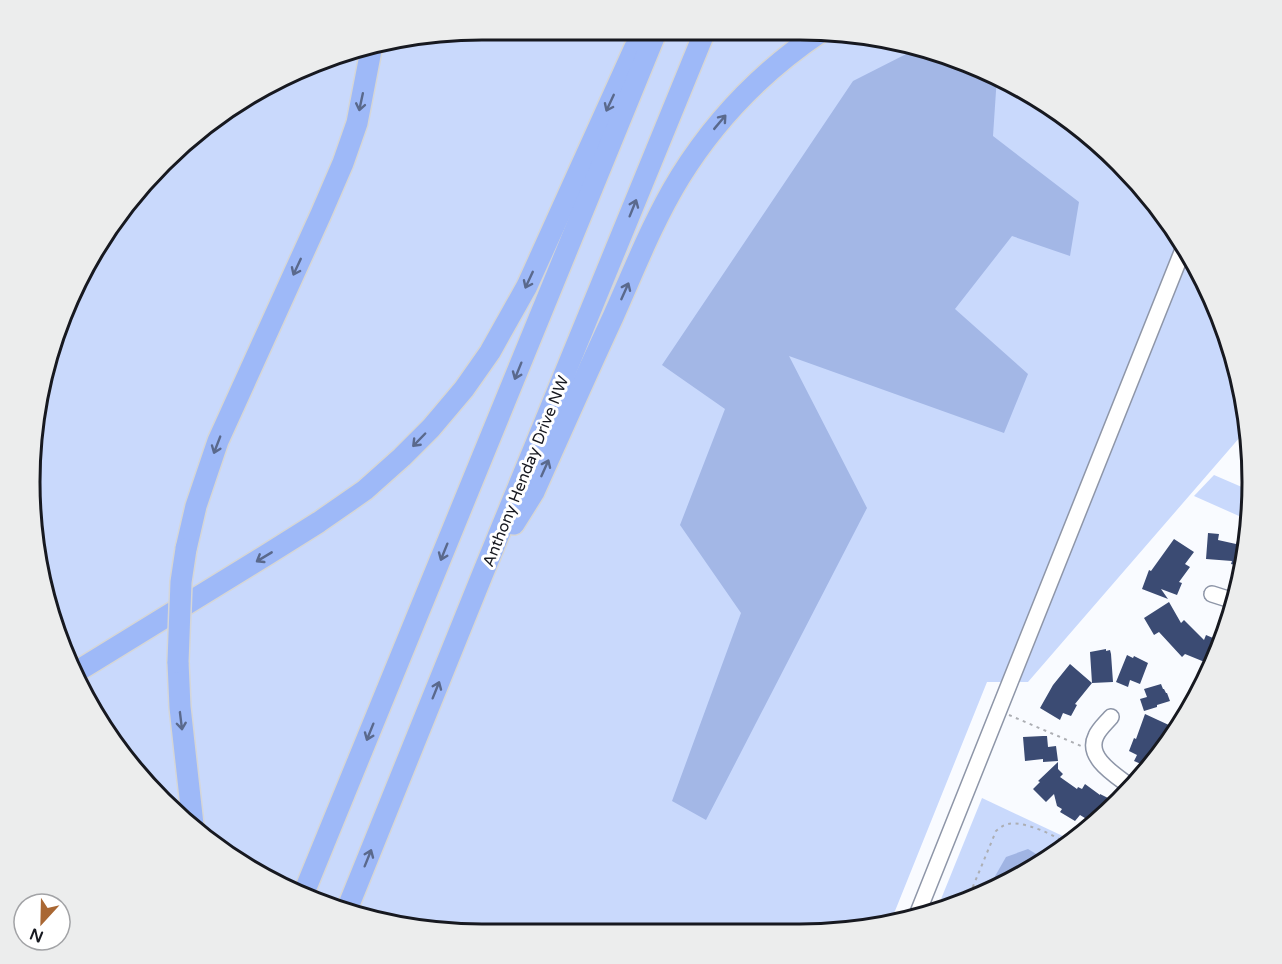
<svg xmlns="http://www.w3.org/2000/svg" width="1282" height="964" font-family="'Varela Round',sans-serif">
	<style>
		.green { fill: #c9d9fc }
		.forest { fill: #a3b7e6 }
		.water { fill: #a0b4e3 }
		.building { fill: #3b4b73 }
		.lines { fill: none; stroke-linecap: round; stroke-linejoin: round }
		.minor-casing { stroke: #8e96a8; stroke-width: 18 }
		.highway-casing { stroke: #d5d6d7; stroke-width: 24 }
		.path { stroke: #acaeb3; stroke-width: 2; stroke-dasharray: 3 4.5; stroke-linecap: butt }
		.minor { stroke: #fff; stroke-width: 15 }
		.highway { stroke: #9eb9f8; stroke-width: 21 }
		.highway-bridge-casing { stroke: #d5d6d7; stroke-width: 24; stroke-linecap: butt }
		.highway-bridge { stroke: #9eb9f8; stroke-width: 21 }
		.oneway { stroke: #5a698c }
		.labels { text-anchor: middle; stroke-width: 6; stroke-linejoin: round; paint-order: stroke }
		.street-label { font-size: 16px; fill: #171920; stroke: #fff }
		.rim { fill: none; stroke: #171920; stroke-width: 3 }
	</style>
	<rect width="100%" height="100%" fill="#f9fbff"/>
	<g class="green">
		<polygon points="482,30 829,31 917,45 1000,77 1075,123 1176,231 1217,309 1243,393 1247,429 1028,682 987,682 891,921 859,930 423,930 336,910 256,873 163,802 106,733 54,627 31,511 39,393 77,282 142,184 256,91 365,45"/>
		<polygon points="1214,475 1251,491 1248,520 1194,496"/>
		<polygon points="982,798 1067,838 1072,841 1051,858 973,900 937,909"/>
	</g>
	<polygon class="forest" points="920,47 997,76 993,136 1079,202 1070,256 1012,236 955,309 1028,374 1004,433 789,356 867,508 706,820 672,801 741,613 680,525 725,409 662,365 853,81"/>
	<polygon class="water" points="1028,849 1046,860 986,892 1006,857"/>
	<g class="building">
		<polygon points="1208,533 1219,534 1218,540 1236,544 1237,541 1244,542 1246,546 1242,576 1233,573 1235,565 1231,564 1232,561 1206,559"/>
		<polygon points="1174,539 1194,552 1185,564 1190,567 1179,582 1182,583 1177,595 1161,589 1168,599 1142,589 1149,570 1151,571"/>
		<polygon points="1169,602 1181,623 1184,620 1204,640 1206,635 1213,638 1215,633 1223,636 1218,655 1216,655 1212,665 1185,654 1182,657 1159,632 1154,635 1144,618"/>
		<polygon points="1106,649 1106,651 1110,650 1111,654 1113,682 1092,683 1075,704 1077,705 1071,716 1063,713 1060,720 1040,708 1053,685 1070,664 1092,683 1090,652"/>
		<polygon points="1127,655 1133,658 1134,656 1148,663 1140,684 1130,680 1128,687 1116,682"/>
		<polygon points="1161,684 1163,689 1164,689 1166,693 1167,693 1170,701 1157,705 1157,707 1144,711 1140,699 1147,697 1144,689"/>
		<polygon points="1145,714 1171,726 1169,732 1172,734 1168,742 1166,745 1161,743 1154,759 1148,767 1134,761 1137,755 1129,751 1134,738 1136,739"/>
		<polygon points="1043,736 1047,736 1048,747 1056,746 1058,761 1043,762 1043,759 1025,761 1023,737"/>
		<polygon points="1058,762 1058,769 1063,774 1060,777 1077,789 1078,787 1082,789 1085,784 1100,795 1100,794 1116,802 1113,807 1093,823 1080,815 1075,821 1060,812 1062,809 1057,806 1054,794 1046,802 1033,789 1040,782 1038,781"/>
	</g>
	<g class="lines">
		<defs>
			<g id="minor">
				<polyline points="1212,594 1234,601"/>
				<path d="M 1111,717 C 1106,723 1099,729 1096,736 C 1085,758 1117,776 1131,787"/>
				<polyline points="917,915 1184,247"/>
			</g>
			<g id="highway">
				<path d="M 514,524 L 534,492 C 560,434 586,375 613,317 C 634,270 653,221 680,177 C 716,119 765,69 822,31"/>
				<polyline points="186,549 196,506 218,441 321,214 343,163 357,123 372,45"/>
				<polyline points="178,662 180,707 193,825"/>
				<polyline points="76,672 268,554 319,522 365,490 402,457 431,428 464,389 490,352 527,286 635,47"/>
				<polyline points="303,895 657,30"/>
				<polyline points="346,912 483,573 705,31"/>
			</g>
		</defs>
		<use href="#minor" class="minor-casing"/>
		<use href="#highway" class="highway-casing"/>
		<g class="path">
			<polyline points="1009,715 1081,746"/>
			<path d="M 967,901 L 996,831 C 1000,828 1003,825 1008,824 C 1021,820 1057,835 1067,845"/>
		</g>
		<use href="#minor" class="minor"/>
		<use href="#highway" class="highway"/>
		<defs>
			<polyline id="highway-bridge" points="178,662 181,582 186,549"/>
		</defs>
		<use href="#highway-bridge" class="highway-bridge-casing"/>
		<use href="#highway-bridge" class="highway-bridge"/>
	</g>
	<defs><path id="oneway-shaft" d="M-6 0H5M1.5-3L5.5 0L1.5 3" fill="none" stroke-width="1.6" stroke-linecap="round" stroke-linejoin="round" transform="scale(1.5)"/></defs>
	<g class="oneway">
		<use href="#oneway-shaft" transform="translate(361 102) rotate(102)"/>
		<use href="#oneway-shaft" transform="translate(610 103) rotate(115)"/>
		<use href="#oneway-shaft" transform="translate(720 122) rotate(-50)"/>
		<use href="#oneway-shaft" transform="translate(633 208) rotate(-68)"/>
		<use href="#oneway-shaft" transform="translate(297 267) rotate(115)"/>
		<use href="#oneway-shaft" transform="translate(529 280) rotate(115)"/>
		<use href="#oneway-shaft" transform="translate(625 291) rotate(-66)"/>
		<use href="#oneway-shaft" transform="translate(518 371) rotate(112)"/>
		<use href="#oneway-shaft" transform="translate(419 440) rotate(134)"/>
		<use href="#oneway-shaft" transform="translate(217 445) rotate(111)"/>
		<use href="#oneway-shaft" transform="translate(545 468) rotate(-66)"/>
		<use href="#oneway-shaft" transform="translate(444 552) rotate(112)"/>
		<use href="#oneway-shaft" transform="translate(264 557) rotate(149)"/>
		<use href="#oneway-shaft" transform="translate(436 690) rotate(-68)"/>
		<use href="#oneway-shaft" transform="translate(181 721) rotate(83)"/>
		<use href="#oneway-shaft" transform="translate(370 732) rotate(112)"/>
		<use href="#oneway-shaft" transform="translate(368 858) rotate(-68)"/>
	</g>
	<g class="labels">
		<g class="street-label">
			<text transform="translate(525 471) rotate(-68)" y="6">Anthony Henday Drive NW</text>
		</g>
	</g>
	<path d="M0 0H1282V964H0ZM482 40H800A442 442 0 0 1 1242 482V482A442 442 0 0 1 800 924H482A442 442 0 0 1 40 482V482A442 442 0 0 1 482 40Z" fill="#eceded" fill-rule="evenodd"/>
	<path class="rim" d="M482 40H800A442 442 0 0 1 1242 482V482A442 442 0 0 1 800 924H482A442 442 0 0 1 40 482V482A442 442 0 0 1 482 40Z"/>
	<g transform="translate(42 922) rotate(202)"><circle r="28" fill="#ffffff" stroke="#a2a3a6" stroke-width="1.5"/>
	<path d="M0-4.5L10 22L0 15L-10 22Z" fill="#a96733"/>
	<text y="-9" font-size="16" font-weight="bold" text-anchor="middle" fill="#171920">N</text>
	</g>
</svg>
